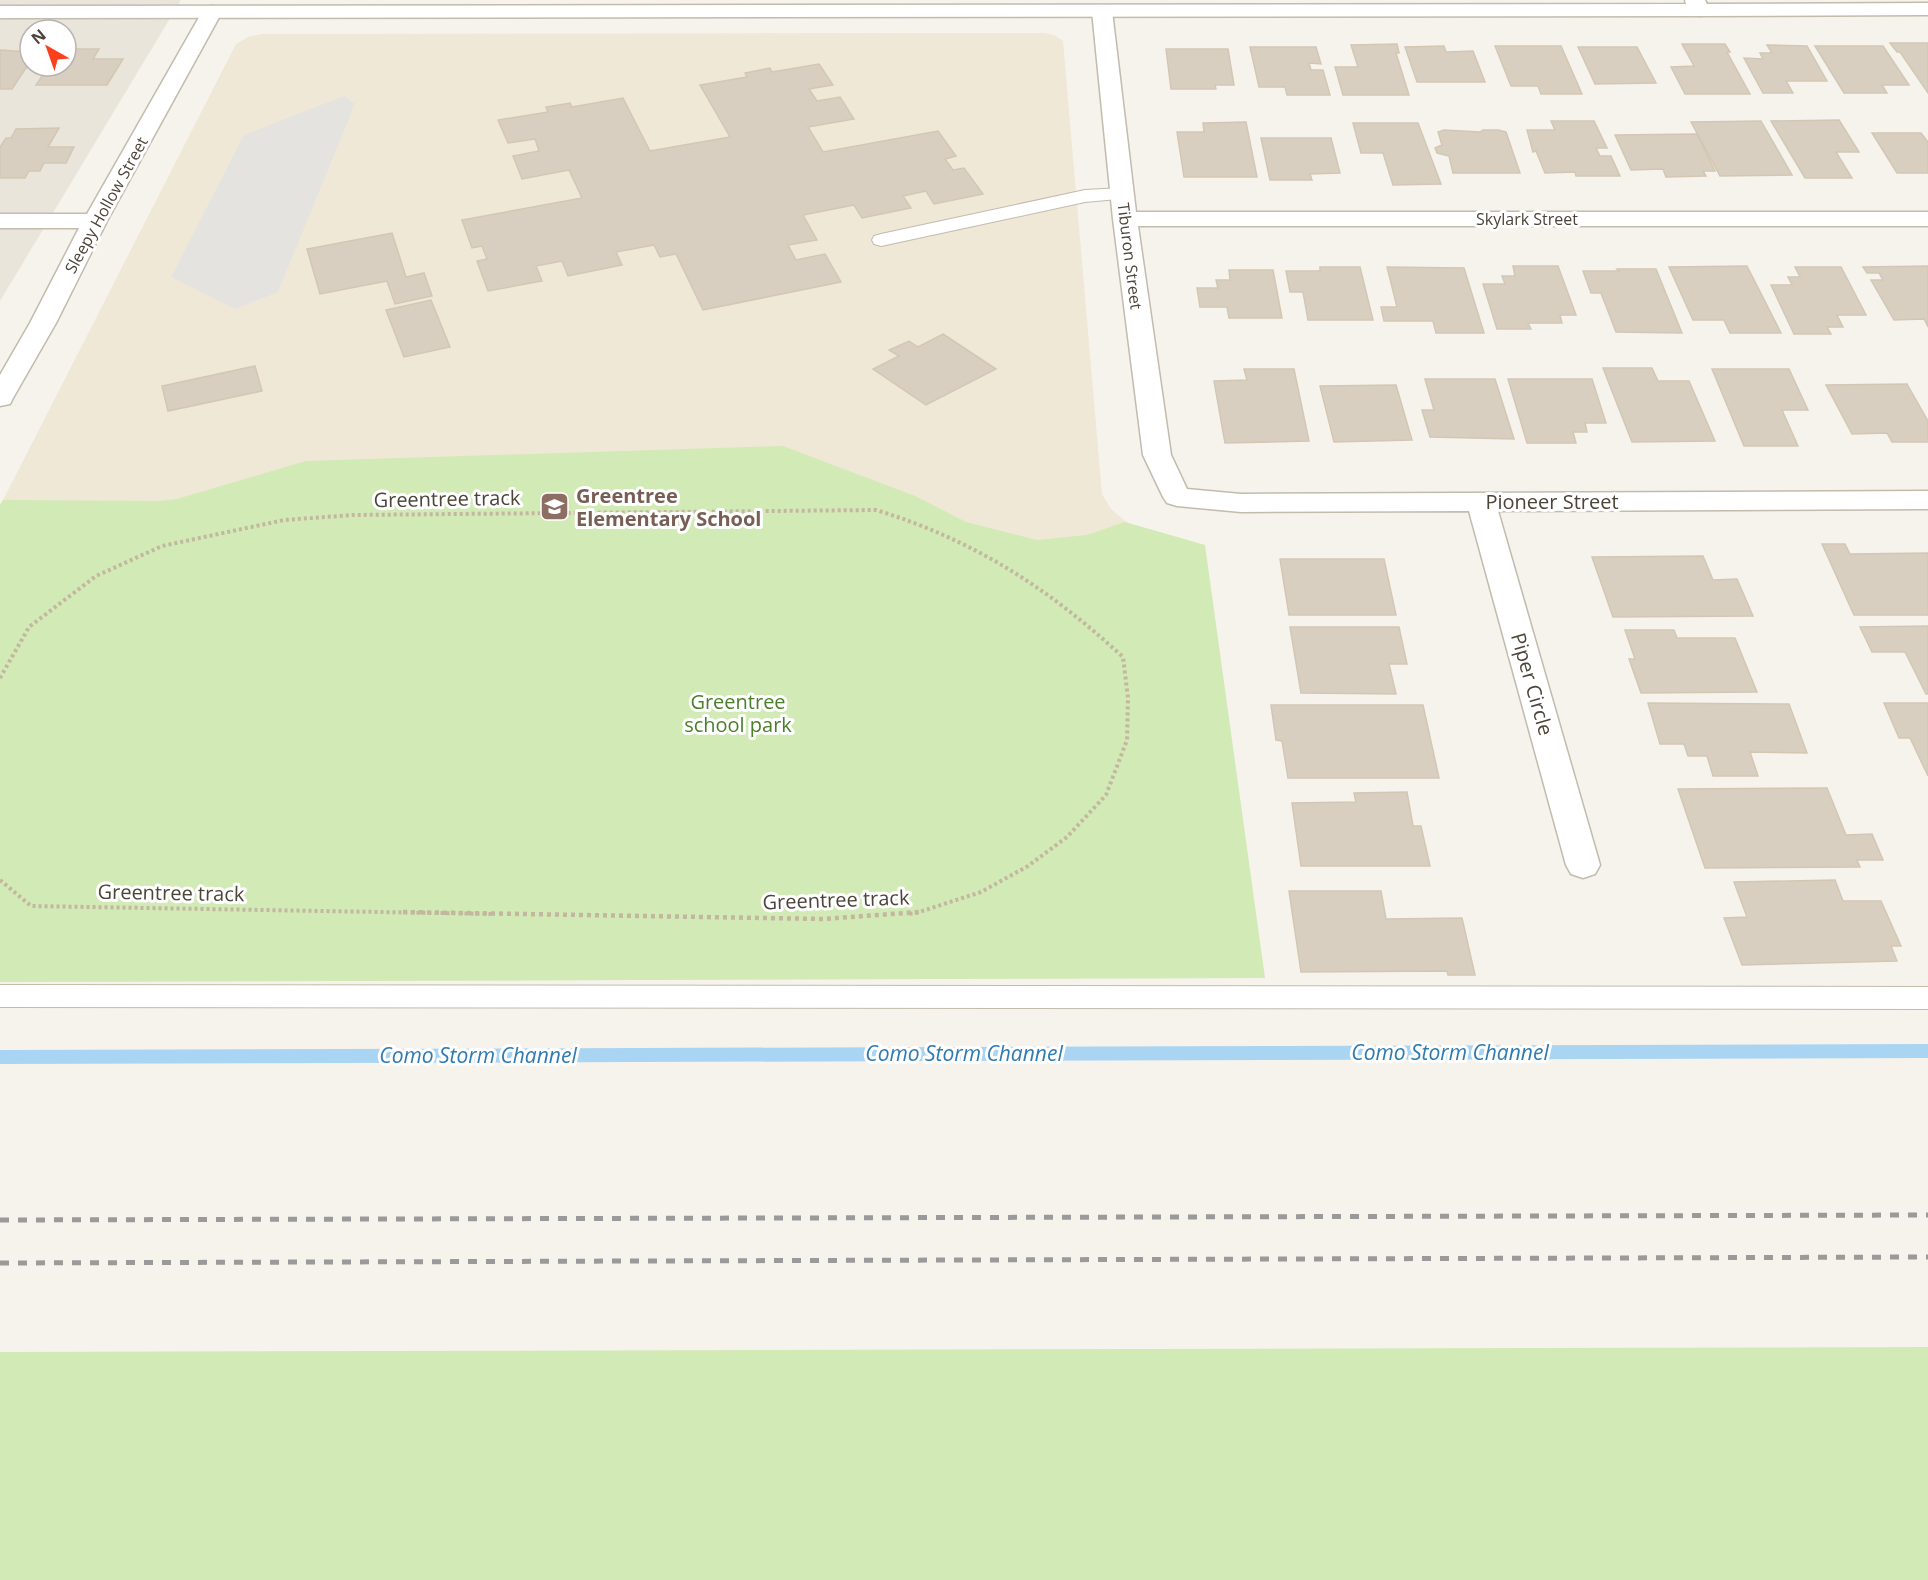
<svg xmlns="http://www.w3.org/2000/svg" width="1928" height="1580" font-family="'Open Sans',sans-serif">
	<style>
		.residential { fill: #eae5da; fill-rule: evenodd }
		.education { fill: #efe8d6 }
		.green { fill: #d2eab5 }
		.parking { fill: #e5e3e0 }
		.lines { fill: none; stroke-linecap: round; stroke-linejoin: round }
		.stream { fill: #a9d4f2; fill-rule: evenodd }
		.building { fill: #d8cfc1; stroke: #d3c7b4; stroke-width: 1.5 }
		.service-casing { stroke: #c2bbae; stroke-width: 2 }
		.minor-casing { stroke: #c2bbae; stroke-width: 3 }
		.tertiary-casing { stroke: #c2bbae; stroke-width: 3 }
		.path-far1 { stroke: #c4b79f; stroke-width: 4; stroke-dasharray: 3 3; stroke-linecap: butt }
		.path { stroke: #c4b79f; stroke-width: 4.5; stroke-dasharray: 4 4; stroke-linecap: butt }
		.service { fill: #fff; fill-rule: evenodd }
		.minor { fill: #fff; fill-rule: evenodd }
		.tertiary { fill: #fff; fill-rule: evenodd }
		.rail { stroke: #9a9a9a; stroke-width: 5; stroke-dasharray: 9 9; stroke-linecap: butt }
		.labels { text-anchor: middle; stroke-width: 6; stroke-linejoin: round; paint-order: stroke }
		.far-street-label { font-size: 16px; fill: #4b4439; stroke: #fff }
		.education-label { font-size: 20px; font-weight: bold; fill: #785e54; stroke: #fff; text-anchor: start }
		.street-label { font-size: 20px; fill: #4b4439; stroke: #fff }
		.park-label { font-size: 20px; fill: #4a7f2a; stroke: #fff }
		.water-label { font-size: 21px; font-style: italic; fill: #2e7ab2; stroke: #fff }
	</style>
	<rect width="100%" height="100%" fill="#f6f3ec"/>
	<path class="residential" d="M 0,0 L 181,0 L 0,301 ZM 30,30 L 66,30 L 66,66 L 30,66 Z"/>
	<polygon class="education" points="1044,33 1054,35 1063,41 1102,494 1111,509 1142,535 1265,978 0,982 0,506 236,44 248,37 262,34"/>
	<g class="green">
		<polygon points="783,446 915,496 966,522 1037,540 1087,535 1125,522 1205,545 1265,978 0,982 0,505 3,500 159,501 177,499 306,461"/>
		<polygon points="1928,1347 1928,1580 0,1580 0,1352"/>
	</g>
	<polygon class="parking" points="344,96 355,104 278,292 235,309 171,277 244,135"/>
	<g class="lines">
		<polygon class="stream" points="1928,1044 1928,1058 0,1064 0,1050"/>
	</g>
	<g class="building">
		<polygon points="1890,43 1928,43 1928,93 1900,52 1897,52"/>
		<polygon points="1397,44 1399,53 1396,53 1409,95 1343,95 1335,67 1358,67 1351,45"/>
		<polygon points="1682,44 1725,44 1730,52 1727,52 1750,94 1685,94 1671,67 1694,66"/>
		<polygon points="1767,45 1807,46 1827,81 1786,81 1793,93 1763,93 1744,58 1763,59 1760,53 1772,53"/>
		<polygon points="1444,46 1446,52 1473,51 1485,82 1417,82 1405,47"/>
		<polygon points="1495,46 1561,46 1582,94 1541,94 1538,86 1511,86"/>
		<polygon points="1815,46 1883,46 1909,85 1882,85 1887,93 1844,93"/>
		<polygon points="1250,47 1316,47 1321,64 1309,63 1311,70 1323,70 1330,95 1287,95 1285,87 1259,87"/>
		<polygon points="1578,47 1637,47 1656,83 1595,84"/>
		<polygon points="66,49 99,49 93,59 123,59 107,85 36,85 49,66 66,66"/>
		<polygon points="1166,49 1228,49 1234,85 1215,85 1216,89 1171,89"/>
		<polygon points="0,50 30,52 30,66 35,66 26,68 12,89 0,89"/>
		<polygon points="819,64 833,85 809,89 817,101 840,97 854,119 808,127 823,152 938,131 956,156 945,159 953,170 964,168 983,194 934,204 926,191 903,196 911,208 862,218 854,205 803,215 817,240 788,245 796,260 825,254 841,282 703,310 676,254 660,257 654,245 616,252 622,265 568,276 562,261 536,266 542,281 488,291 477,261 487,259 482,246 472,248 462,220 582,198 569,170 522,179 513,156 539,151 535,139 508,143 498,120 548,112 546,107 570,103 572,107 623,98 650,151 730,137 700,85 747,77 745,73 770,68 772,72"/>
		<polygon points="1839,120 1859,152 1836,152 1852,178 1805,178 1771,121"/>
		<polygon points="1551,121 1594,121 1607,148 1596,148 1600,156 1611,156 1620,176 1576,176 1575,172 1545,173 1536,151 1533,152 1527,130 1555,130"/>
		<polygon points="1761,121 1792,175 1720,176 1691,122"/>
		<polygon points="1246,122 1257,177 1184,177 1177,132 1204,132 1203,123"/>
		<polygon points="1353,123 1418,123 1441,184 1393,185 1383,153 1361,153"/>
		<polygon points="59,128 48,147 74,147 66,163 44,163 40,171 29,171 25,178 0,178 0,147 6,138 11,138 16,129"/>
		<polygon points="1444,130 1480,132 1483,130 1498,130 1506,132 1520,173 1453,173 1449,156 1437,153 1435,148 1442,145 1438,132"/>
		<polygon points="1872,133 1921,133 1928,142 1928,173 1897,173"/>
		<polygon points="1697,134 1715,171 1703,171 1706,176 1666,177 1663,169 1631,170 1615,135"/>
		<polygon points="1261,138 1331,138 1340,173 1310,174 1312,180 1270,180"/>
		<polygon points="392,233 406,277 424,273 432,296 395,304 387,281 320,294 307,249"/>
		<polygon points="1513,266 1558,266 1576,315 1560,315 1562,323 1528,323 1531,329 1497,329 1483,284 1505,284 1502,276 1515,276"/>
		<polygon points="1747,266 1781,333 1730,333 1724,320 1693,320 1669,267"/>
		<polygon points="1928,266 1928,327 1924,319 1894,320 1871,280 1883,280 1879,273 1867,273 1863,267"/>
		<polygon points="1320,267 1360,267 1373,320 1308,320 1303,292 1290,292 1286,271 1320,271"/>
		<polygon points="1387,267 1464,268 1484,333 1436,333 1433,321 1384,321 1381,307 1397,307"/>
		<polygon points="1795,267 1841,267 1866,315 1837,315 1843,327 1827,327 1831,334 1794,334 1771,285 1792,285 1788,277 1800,277"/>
		<polygon points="1617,269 1656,269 1682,333 1616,332 1601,293 1591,293 1583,271 1619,271"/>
		<polygon points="1229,270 1273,270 1282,318 1229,318 1227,307 1200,307 1197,288 1218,288 1216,280 1230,280"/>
		<polygon points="431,300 450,347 404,357 386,310"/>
		<polygon points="943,334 996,369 926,405 873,369 899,356 889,350 909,341 918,347"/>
		<polygon points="255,366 262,391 168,411 162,386"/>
		<polygon points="1603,368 1652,368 1658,381 1689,381 1715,441 1632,442"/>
		<polygon points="1244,369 1294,369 1309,441 1225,443 1214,381 1247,380"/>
		<polygon points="1712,369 1789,369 1808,410 1782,410 1798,446 1744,446"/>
		<polygon points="1425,379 1495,379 1514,439 1430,437 1422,410 1434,410"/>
		<polygon points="1508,379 1592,379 1606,423 1585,423 1587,432 1573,432 1576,443 1527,443"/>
		<polygon points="1907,384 1928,421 1928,442 1892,442 1887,433 1852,434 1826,385"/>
		<polygon points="1396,385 1412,440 1334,442 1320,386"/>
		<polygon points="1822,544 1845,544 1850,554 1928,553 1928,615 1854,615"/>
		<polygon points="1703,556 1713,580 1737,579 1753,616 1613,617 1592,557"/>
		<polygon points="1280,559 1384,559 1396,615 1289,615"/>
		<polygon points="1928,626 1928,694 1926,694 1905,652 1872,652 1860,627"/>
		<polygon points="1290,627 1399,627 1407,664 1389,664 1396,694 1301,693"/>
		<polygon points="1625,630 1674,630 1677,638 1735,638 1757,692 1641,693 1629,659 1635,659"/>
		<polygon points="1648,703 1789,704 1807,753 1750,752 1758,776 1713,776 1707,756 1688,756 1684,744 1660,744"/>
		<polygon points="1884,703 1928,703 1928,776 1910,738 1899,738"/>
		<polygon points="1271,705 1423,705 1439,778 1288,778 1282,741 1276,740"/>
		<polygon points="1827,788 1846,835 1872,834 1883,860 1857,860 1860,867 1705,868 1678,789"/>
		<polygon points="1407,792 1413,826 1421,826 1430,866 1301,866 1292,803 1356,802 1354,793"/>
		<polygon points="1835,880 1843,901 1881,901 1901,946 1891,946 1897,961 1742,965 1724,918 1747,917 1734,882"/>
		<polygon points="1289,891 1381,891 1386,919 1462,918 1475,975 1448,975 1447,971 1301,972"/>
	</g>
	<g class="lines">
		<defs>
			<g id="service">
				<polygon points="1122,188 1129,190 1131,194 1129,198 1085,202 881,246 874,244 872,240 874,236 881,234 1085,190"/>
				<polygon points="0,985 1928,987 1928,1009 0,1007"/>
			</g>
			<g id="minor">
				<polygon points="1928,3 1928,15 1700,16 1693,14 1690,10 1693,6 1700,4"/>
				<polygon points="1102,5 1109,7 1112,11 1136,212 1928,212 1928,226 1138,226 1171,455 1187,489 1241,494 1928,491 1928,509 1498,511 1600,865 1595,874 1583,878 1571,874 1566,865 1469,511 1241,512 1177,506 1167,503 1163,497 1143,455 1113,219 1092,11 1095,7"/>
				<polygon points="212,6 219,8 222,12 107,221 56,323 13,398 10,404 0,406 0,375 30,323 79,228 0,228 0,214 87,214 202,12 205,8"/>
			</g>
			<polygon id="tertiary" points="1685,0 1705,0 1710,10 1707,14 1700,16 0,18 0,6 1686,4"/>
		</defs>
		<use href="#service" class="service-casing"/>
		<use href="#minor" class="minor-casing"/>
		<use href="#tertiary" class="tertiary-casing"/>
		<g class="path-far1">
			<path d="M 0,678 L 29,627 L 96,576 L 162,546 L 284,520 L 353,515 L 876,510 C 974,540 1048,588 1123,657 L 1128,698 L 1127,740 L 1106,795 L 1067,837 L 1028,866 L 981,892 L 916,913 L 907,914"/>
			<polyline points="0,880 31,906 495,914"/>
		</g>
		<polyline class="path" points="403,912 823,919 919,912"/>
		<use href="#service" class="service"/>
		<use href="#minor" class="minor"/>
		<use href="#tertiary" class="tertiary"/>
		<g class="rail">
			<polyline points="0,1220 1928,1215"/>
			<polyline points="0,1263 1928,1257"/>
		</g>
	</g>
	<defs>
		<symbol id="school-square" viewBox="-11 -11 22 22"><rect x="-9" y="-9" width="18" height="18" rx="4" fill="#8d6e63" stroke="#fff"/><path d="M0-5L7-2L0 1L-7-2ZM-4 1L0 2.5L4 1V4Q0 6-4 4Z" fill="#fff"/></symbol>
	</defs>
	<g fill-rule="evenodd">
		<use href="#school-square" x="538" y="490" width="33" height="33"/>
	</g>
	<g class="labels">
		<g class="far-street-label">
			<text transform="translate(106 205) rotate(-61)" y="6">Sleepy Hollow Street</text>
			<text x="1527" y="225">Skylark Street</text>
			<text transform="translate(1130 256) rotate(83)" y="6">Tiburon Street</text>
		</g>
		<g class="education-label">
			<text x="576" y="503">Greentree<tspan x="576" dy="23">Elementary School</tspan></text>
		</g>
		<g class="street-label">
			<text transform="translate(447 499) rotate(-1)" y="7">Greentree track</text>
			<text x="1552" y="509">Pioneer Street</text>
			<text transform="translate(1532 684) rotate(74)" y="7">Piper Circle</text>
			<text transform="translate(171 893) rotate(1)" y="7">Greentree track</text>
			<text transform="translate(836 900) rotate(-2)" y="7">Greentree track</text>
		</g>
		<g class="park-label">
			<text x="738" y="709">Greentree<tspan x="738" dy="23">school park</tspan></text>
		</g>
		<g class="water-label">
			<text x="1450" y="1060">Como Storm Channel</text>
			<text x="964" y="1061">Como Storm Channel</text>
			<text x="478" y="1063">Como Storm Channel</text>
		</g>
	</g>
	<g transform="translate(48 48) rotate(320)"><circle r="28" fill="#ffffff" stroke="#b7b4b0" stroke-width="1.5"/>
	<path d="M0-4.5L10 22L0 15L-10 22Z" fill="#fc3f1d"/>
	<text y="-9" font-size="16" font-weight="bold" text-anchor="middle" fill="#4b4439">N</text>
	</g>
</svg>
